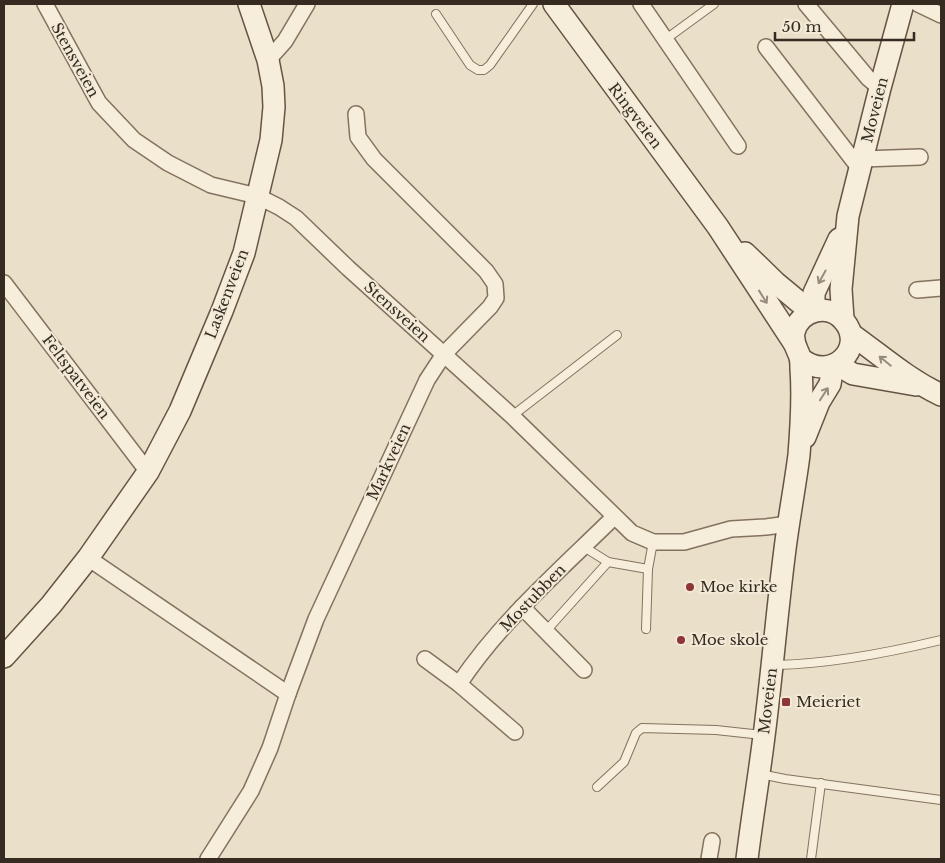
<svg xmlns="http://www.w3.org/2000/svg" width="945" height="863" font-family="'Libre Baskerville',serif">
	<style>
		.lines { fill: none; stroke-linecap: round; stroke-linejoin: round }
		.lane-casing { stroke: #84725f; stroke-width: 10 }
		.street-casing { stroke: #84725f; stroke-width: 18 }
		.secondary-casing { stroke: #665442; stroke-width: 24 }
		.lane { stroke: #f6eddb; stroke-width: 8 }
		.street { stroke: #f6eddb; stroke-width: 15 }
		.secondary { stroke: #f6eddb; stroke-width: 21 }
		.oneway { stroke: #968c7e }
		.poi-dot { fill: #8d3537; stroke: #f2ead7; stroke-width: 2 }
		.labels { text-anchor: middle; stroke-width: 4; stroke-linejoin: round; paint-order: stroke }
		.street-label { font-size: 15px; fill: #362b21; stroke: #f2ead7 }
		.poi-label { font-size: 15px; fill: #362b21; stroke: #f2ead7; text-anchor: start }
	</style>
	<rect width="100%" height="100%" fill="#eadfc8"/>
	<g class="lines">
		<defs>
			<g id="lane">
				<polyline points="436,14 470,65 478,70 484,70 490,65 533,4"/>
				<polyline points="666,39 714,4"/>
				<polyline points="512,416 617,335"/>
				<polyline points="584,547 608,562 648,569"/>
				<polyline points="646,629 648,569 653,542"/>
				<polyline points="546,631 608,562"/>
				<path d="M 775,665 C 831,664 887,653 941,640"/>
				<polyline points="760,774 785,779 941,800"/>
				<polyline points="597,787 624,762 636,733 642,728 716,730 762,735"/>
				<polyline points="811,859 821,783"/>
			</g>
			<g id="street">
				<polyline points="45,4 99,103 134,140 168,163 211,185 257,196 279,207 296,218 348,268 512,416 632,533 653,542 684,542 731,529 766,527 788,524"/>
				<polyline points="641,4 738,146"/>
				<polyline points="806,4 868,78 880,88"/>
				<polyline points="918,4 941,15"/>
				<polyline points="766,47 860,169"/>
				<polyline points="268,60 285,41 307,4"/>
				<polyline points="862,159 920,157"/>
				<polyline points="4,283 148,472"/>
				<polyline points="917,290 941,288"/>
				<polyline points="88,558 288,694"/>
				<polyline points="522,607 584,670"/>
				<polyline points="425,659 459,684 515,732"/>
				<path d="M 459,684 C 501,621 560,570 614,517"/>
				<polyline points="208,859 251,791 270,748 288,694 316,619 427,380 444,354 490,307 496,298 495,284 486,271 374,159 358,137 356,114"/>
				<polyline points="709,859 712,841"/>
			</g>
			<g id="secondary">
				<polyline points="554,4 718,227 794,343"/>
				<polyline points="745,253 776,283 811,312"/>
				<polyline points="814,311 814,293 839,239"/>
				<polyline points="843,319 841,289 848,216 880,88 903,4"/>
				<path d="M 851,334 C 882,356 906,378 941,395"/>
				<polyline points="836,364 853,374 916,385"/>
				<polyline points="805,437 819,402 830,384 833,366"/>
				<polyline points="4,657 51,605 88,558 148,472 180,411 222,311 244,253 271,140 274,107 273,86 268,60 249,4"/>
				<path d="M 747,859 C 752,818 759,777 764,736 C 772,674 777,611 785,549 C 789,517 795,486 799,455 C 801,430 803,394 801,369 C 801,365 801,361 800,357 C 797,348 792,343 794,332 C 800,310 829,302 844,321 C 867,348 831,384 800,358"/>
			</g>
		</defs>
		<use href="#lane" class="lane-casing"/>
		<use href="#street" class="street-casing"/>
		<use href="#secondary" class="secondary-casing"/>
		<use href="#lane" class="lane"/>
		<use href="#street" class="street"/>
		<use href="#secondary" class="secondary"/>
	</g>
	<defs><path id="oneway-shaft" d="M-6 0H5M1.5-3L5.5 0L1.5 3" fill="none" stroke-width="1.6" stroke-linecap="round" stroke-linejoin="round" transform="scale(1.25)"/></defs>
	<g class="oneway">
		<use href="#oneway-shaft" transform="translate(822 277) rotate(119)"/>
		<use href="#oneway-shaft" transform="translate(763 297) rotate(58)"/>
		<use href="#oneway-shaft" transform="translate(885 361) rotate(-141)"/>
		<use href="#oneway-shaft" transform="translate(824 394) rotate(-57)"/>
	</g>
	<g class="poi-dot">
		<circle cx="690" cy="587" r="5"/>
		<circle cx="681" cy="640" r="5"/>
		<rect x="781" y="697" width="10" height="10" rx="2.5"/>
	</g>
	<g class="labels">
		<g class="street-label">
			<text transform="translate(75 60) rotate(61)" y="5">Stensveien</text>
			<text transform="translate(875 110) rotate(-76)" y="5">Moveien</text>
			<text transform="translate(635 116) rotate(53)" y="5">Ringveien</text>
			<text transform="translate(227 294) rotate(-69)" y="5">Laskenveien</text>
			<text transform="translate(397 312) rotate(42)" y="5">Stensveien</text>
			<text transform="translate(76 377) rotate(53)" y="5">Feltspatveien</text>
			<text transform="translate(389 462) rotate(-65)" y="5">Markveien</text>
			<text transform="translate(533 598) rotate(-46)" y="5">Mostubben</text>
			<text transform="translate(768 701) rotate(-83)" y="5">Moveien</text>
		</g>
		<g class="poi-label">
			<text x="700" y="592">Moe kirke</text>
			<text x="691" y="645">Moe skole</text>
			<text x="796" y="707">Meieriet</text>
		</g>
	</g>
	<rect width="945" height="863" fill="none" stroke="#362b21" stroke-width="10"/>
	<path d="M775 32v8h139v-8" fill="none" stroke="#362b21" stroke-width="2.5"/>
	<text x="782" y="32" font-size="15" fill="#362b21" stroke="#f2ead7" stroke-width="4" paint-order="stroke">50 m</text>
</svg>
